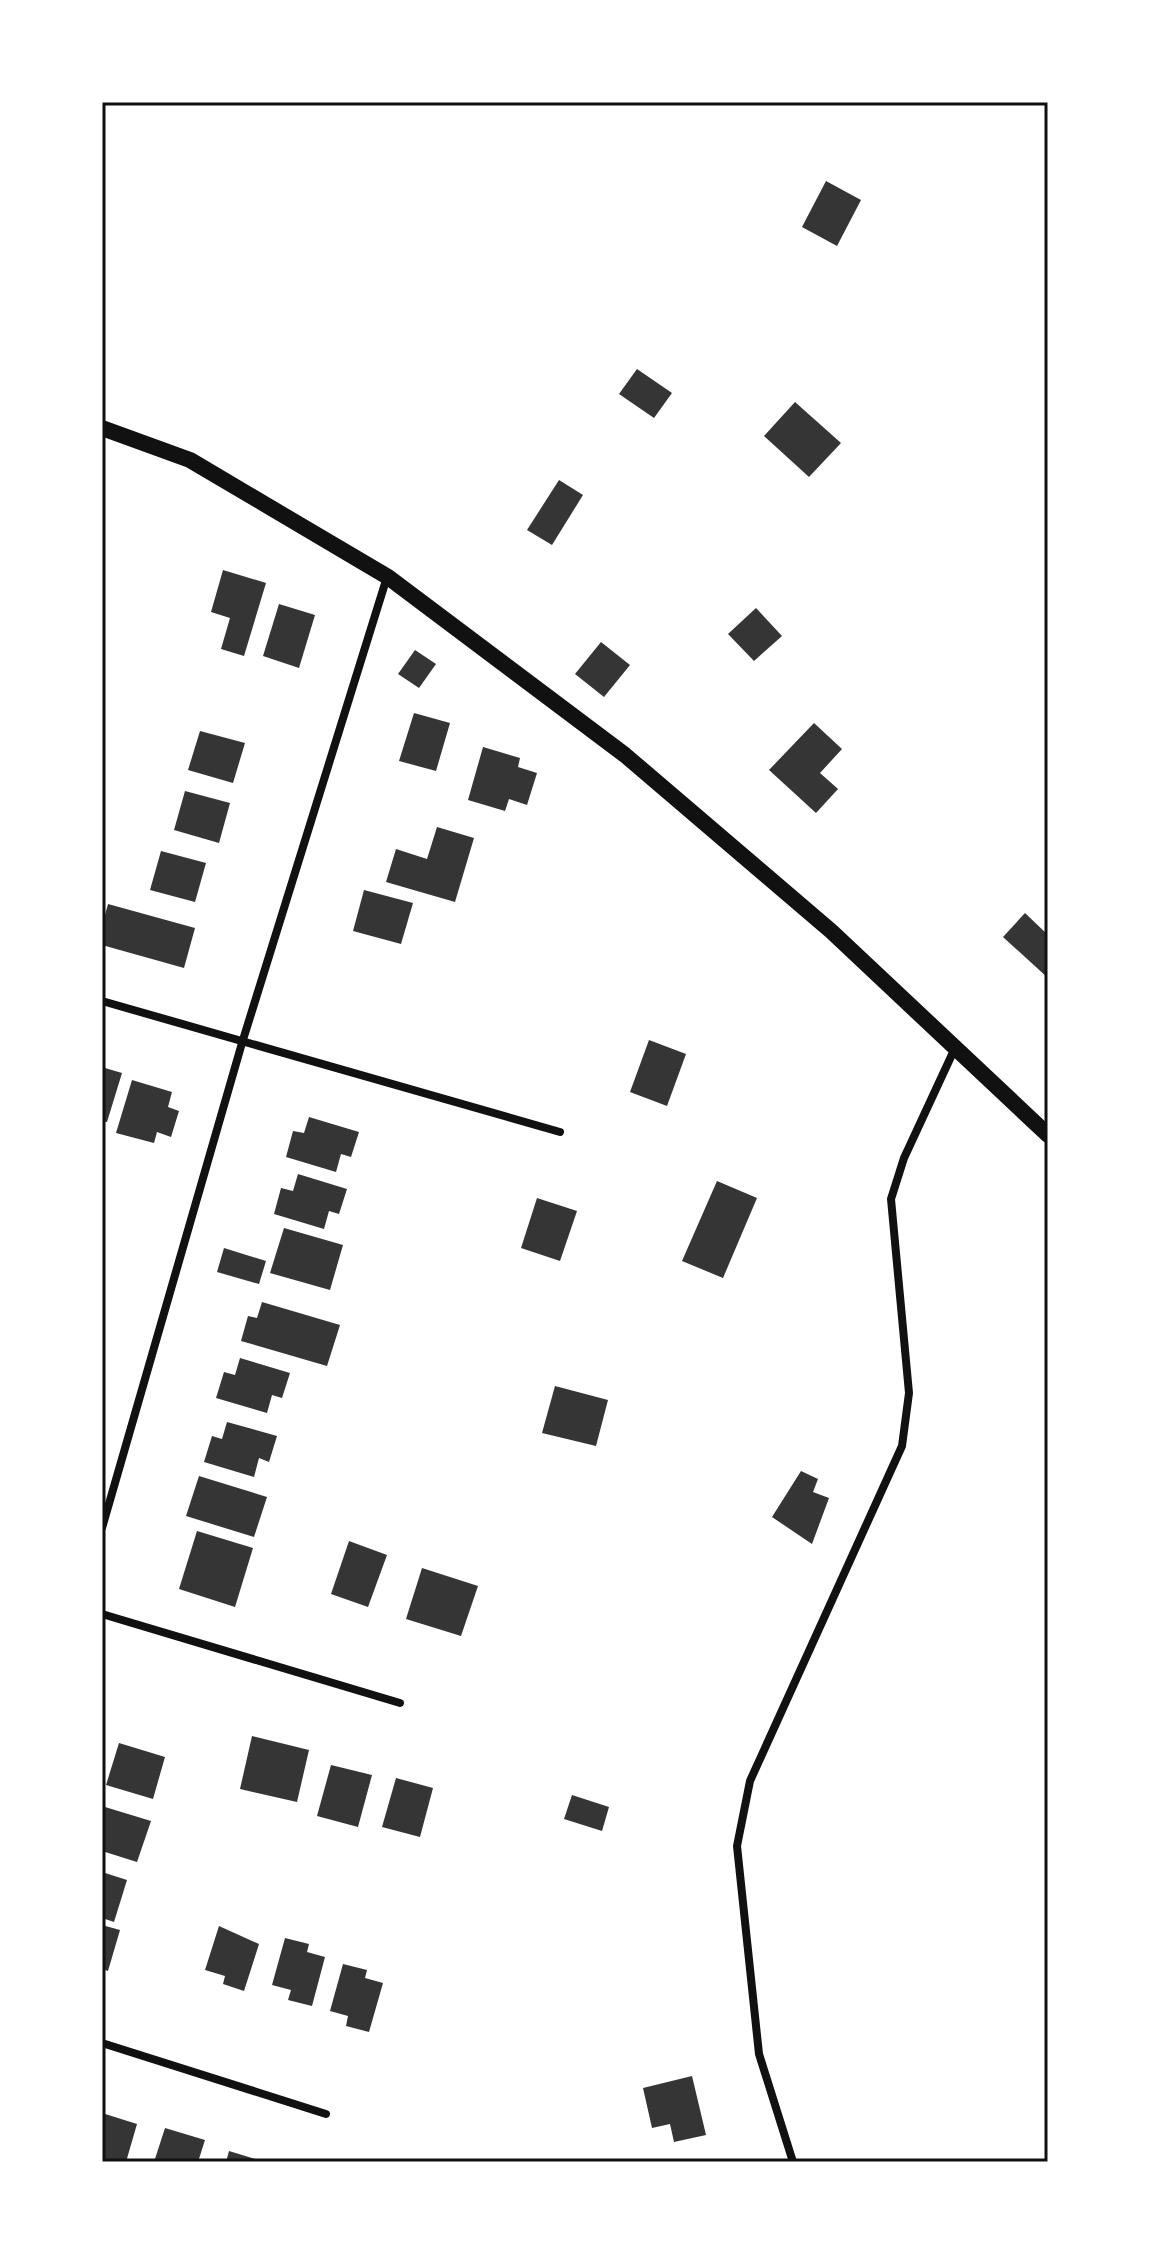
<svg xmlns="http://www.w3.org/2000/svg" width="1150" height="2264" font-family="Commissioner,sans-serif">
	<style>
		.building { fill: #353535 }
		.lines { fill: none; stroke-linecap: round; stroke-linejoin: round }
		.minor { stroke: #111; stroke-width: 8 }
		.secondary { stroke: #111; stroke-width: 16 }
		.neatline { fill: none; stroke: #111; stroke-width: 3 }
	</style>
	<rect width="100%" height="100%" fill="#fff"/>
	<g class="building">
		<polygon points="826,181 861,200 837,246 802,227"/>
		<polygon points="637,369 672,393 654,418 619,394"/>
		<polygon points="795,402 841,443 809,477 764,436"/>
		<polygon points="559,480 583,495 552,545 527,530"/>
		<polygon points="223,570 266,583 244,656 221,649 230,618 211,612"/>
		<polygon points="279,604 315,615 299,668 263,656"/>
		<polygon points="756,608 782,636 754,661 728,634"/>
		<polygon points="601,642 630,665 604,697 575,674"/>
		<polygon points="415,650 436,664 419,688 398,674"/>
		<polygon points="414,713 450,723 436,771 399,761"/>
		<polygon points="814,723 842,749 820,773 838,789 816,813 769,770"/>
		<polygon points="200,731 245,743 233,783 188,770"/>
		<polygon points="483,747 520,758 518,767 537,773 527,805 509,799 505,811 468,800"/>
		<polygon points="185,791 230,803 219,843 174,830"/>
		<polygon points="437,827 474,838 455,902 386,882 396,849 427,859"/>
		<polygon points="161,851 206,863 195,902 150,890"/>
		<polygon points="364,890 413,903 401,944 353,931"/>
		<polygon points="108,904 195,928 184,968 102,945 102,926"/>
		<polygon points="1025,913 1048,935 1048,978 1003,937"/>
		<polygon points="649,1040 686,1054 667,1106 630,1092"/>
		<polygon points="105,1068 122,1073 107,1122 102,1121"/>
		<polygon points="132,1080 172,1092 168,1107 179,1111 171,1137 157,1132 154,1143 116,1133"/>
		<polygon points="309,1117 359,1132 351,1157 341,1154 336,1172 286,1157 293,1131 304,1133"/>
		<polygon points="298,1174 347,1189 339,1214 329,1211 324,1229 274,1214 281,1188 293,1191"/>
		<polygon points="717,1181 757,1198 723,1278 682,1261"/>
		<polygon points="537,1198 577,1211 560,1261 521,1248"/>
		<polygon points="284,1228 343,1245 330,1290 270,1273"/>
		<polygon points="224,1248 266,1261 259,1284 217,1272"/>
		<polygon points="262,1302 340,1325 327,1366 241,1341 248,1316 257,1318"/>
		<polygon points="240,1358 290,1373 282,1398 272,1395 267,1413 216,1398 224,1372 235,1375"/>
		<polygon points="555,1386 608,1400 596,1446 542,1433"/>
		<polygon points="227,1422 277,1436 269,1462 259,1458 254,1477 204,1462 212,1436 222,1439"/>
		<polygon points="801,1471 818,1479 813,1492 829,1498 812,1544 772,1517"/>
		<polygon points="199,1476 267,1497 254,1537 186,1516"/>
		<polygon points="197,1531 253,1548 235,1607 179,1589"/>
		<polygon points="349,1541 387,1555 368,1607 331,1594"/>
		<polygon points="422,1568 478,1586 461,1636 406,1619"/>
		<polygon points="252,1736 309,1750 297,1802 240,1789"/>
		<polygon points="119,1743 165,1757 153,1799 106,1785"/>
		<polygon points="331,1765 372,1775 358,1827 317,1816"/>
		<polygon points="396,1778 433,1788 420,1837 382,1827"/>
		<polygon points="572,1795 609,1807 602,1831 564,1819"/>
		<polygon points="105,1807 151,1821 137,1862 102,1851"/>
		<polygon points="102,1872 127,1880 114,1922 102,1918"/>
		<polygon points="102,1925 120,1930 108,1971 102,1969"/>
		<polygon points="219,1926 259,1944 244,1991 223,1984 225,1976 205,1970"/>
		<polygon points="285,1938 309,1944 307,1952 325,1957 312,2006 288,2000 291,1990 272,1985"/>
		<polygon points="343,1964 367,1970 365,1978 383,1983 369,2032 346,2026 348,2016 330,2011"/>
		<polygon points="692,2076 706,2135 674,2142 670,2124 652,2128 643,2088"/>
		<polygon points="102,2113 137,2124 126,2162 102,2162"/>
		<polygon points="165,2128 205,2140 198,2162 154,2162"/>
		<polygon points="229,2151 262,2161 262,2162 226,2162"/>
	</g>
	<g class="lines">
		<g class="minor">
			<polyline points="102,1001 560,1132"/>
			<polyline points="102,1528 242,1043 387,577"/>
			<polyline points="102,1614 400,1703"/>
			<polyline points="102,2043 326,2114"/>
			<polyline points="793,2162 759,2054 737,1846 750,1781 902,1446 909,1393 891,1199 904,1158 955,1048"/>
		</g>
		<polyline class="secondary" points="102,428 190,460 388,577 625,755 831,931 1048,1135"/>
	</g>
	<rect width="1150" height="2264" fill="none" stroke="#ffffff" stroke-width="208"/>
	<rect x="104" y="104" width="942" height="2056" class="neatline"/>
</svg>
